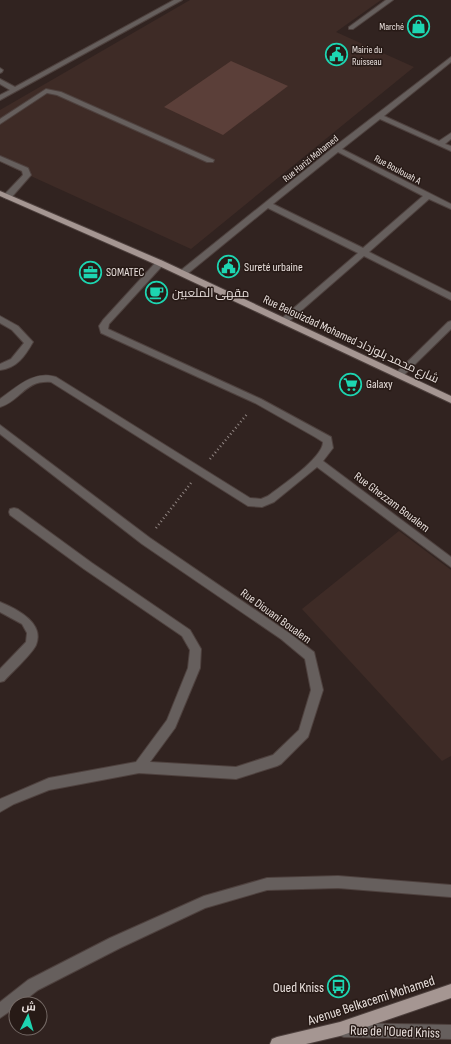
<svg xmlns="http://www.w3.org/2000/svg" width="451" height="1044" font-family="'Sofia Sans Condensed',Cairo,sans-serif">
	<style>
		.built { fill: #3e2b26 }
		.green { fill: #5b3f39 }
		.lines { fill: none; stroke-linecap: round; stroke-linejoin: round }
		.minor-casing { stroke: #4e413e; stroke-width: 2 }
		.major-casing { stroke: #4e413e; stroke-width: 2 }
		.path { stroke: #938885; stroke-width: 2.5; stroke-dasharray: 1 3; stroke-linecap: butt }
		.minor { fill: #665f5d; fill-rule: evenodd }
		.major { fill: #a59692; fill-rule: evenodd }
		.labels { text-anchor: middle; stroke-width: 3; stroke-linejoin: round; paint-order: stroke }
		.far-poi-label { font-size: 10px; fill: #e8dfdc; stroke: #271a16; text-anchor: end }
		.far-street-label { font-size: 10px; fill: #e8dfdc; stroke: #271a16 }
		.poi-label { font-size: 12px; fill: #e8dfdc; stroke: #271a16; text-anchor: start }
		.street-label { font-size: 12px; fill: #e8dfdc; stroke: #271a16 }
		.near-poi-label { font-size: 14px; fill: #e8dfdc; stroke: #271a16; text-anchor: end }
		.near-street-label { font-size: 14px; fill: #e8dfdc; stroke: #271a16 }
	</style>
	<rect width="100%" height="100%" fill="#312320"/>
	<g class="built">
		<polygon points="190,0 381,0 336,32 414,67 191,249 0,162 0,110"/>
		<polygon points="399,531 451,570 451,756 442,761 302,609"/>
	</g>
	<polygon class="green" points="231,61 288,86 223,135 164,107"/>
	<g class="lines">
		<defs>
			<g id="minor">
				<polygon points="174,0 182,0 0,100 0,95 10,90 0,84 0,79 15,87"/>
				<polygon points="386,0 393,0 353,29 349,29 349,27"/>
				<path d="M 451,57 L 451,62 L 384,116 L 439,141 L 451,133 L 451,139 L 445,144 L 451,146 L 451,151 L 380,119 L 342,149 L 451,204 L 451,209 L 429,199 L 369,252 L 451,293 L 451,300 L 364,256 L 287,323 L 281,323 L 280,321 L 281,319 L 358,253 L 268,208 L 186,275 L 180,275 L 180,271 L 334,147 ZM 338,152 L 423,196 L 363,248 L 273,204 Z"/>
				<polygon points="0,68 3,70 2,72 0,73"/>
				<polygon points="46,89 61,92 214,160 213,162 207,162 57,95 47,93 0,124 0,119"/>
				<polygon points="0,156 28,168 31,175 10,199 7,199 3,197 4,195 23,175 22,171 0,161"/>
				<path d="M 160,260 L 163,261 L 163,265 L 109,324 L 108,329 L 261,399 L 331,437 L 333,448 L 323,461 L 451,557 L 451,567 L 317,467 L 274,502 L 262,507 L 248,506 L 51,382 C 24,380 21,401 0,407 L 0,399 C 17,387 34,370 56,377 L 250,498 L 261,499 L 268,496 C 281,486 323,458 323,442 L 315,437 L 255,403 L 101,333 L 99,326 L 103,320 L 157,261 Z"/>
				<path d="M 0,316 L 18,326 L 33,342 C 25,356 17,368 0,370 L 0,364 L 11,359 L 24,343 L 12,330 L 0,323 Z"/>
				<polygon points="451,321 451,329 402,377 396,377 395,375 396,373 448,322"/>
				<polygon points="0,425 150,538 289,633 314,652 323,690 308,737 281,764 277,766 236,779 139,773 49,790 14,804 0,812 0,799 49,778 136,762 167,720 188,668 190,650 182,636 84,569 10,515 9,512 10,509 14,508 18,509 92,563 190,630 201,649 200,668 175,728 150,762 236,767 273,755 299,730 311,690 305,659 281,639 142,544 0,434"/>
				<path d="M 0,602 C 17,609 45,623 36,645 C 32,654 11,673 4,681 L 0,682 L 0,669 L 26,642 L 27,633 L 22,624 L 0,612 Z"/>
				<polygon points="338,876 451,885 451,897 338,888 267,890 205,908 120,948 38,990 20,1004 16,1004 16,1007 0,1018 0,1002 28,980 110,938 204,896 267,878"/>
				<polygon points="344,1023 451,1025 451,1039 344,1037 339,1035 337,1030 339,1025"/>
			</g>
			<g id="major">
				<polygon points="0,191 163,261 451,396 451,403 157,265 0,196"/>
				<polygon points="451,984 451,998 340,1036 306,1044 270,1044 272,1039 277,1037 340,1022"/>
			</g>
		</defs>
		<use href="#minor" class="minor-casing"/>
		<use href="#major" class="major-casing"/>
		<g class="path">
			<polyline points="210,459 248,413"/>
			<polyline points="156,528 191,483"/>
		</g>
		<use href="#minor" class="minor"/>
		<use href="#major" class="major"/>
	</g>
	<defs>
		<symbol id="shop-ring" viewBox="-11 -11 22 22"><circle r="9.5" fill="#271a16" stroke="#1dd5b1" stroke-width="1.5"/><path d="M-5-2.5h2.3a2.7 3.5 0 0 1 5.4 0H5L5.5 6h-11ZM-1.5-2.5h3a1.5 2.3 0 0 0-3 0Z" fill="#1dd5b1"/></symbol>
		<symbol id="civic-ring" viewBox="-11 -11 22 22"><circle r="9.5" fill="#271a16" stroke="#1dd5b1" stroke-width="1.5"/><path d="M-.6-6.5H3V-4.5H.6V-3L4-1V1h2V6H-6V1h2V-1L-.6-3ZM-1.2 2.5V6h2.4V2.5Z" fill="#1dd5b1"/></symbol>
		<symbol id="office-ring" viewBox="-11 -11 22 22"><circle r="9.5" fill="#271a16" stroke="#1dd5b1" stroke-width="1.5"/><path d="M-6-3h4V-5.5h4V-3h4V5H-6ZM-1-4.5V-3h2v-1.5ZM-6 0V1H6V0Z" fill="#1dd5b1"/></symbol>
		<symbol id="cafe-ring" viewBox="-11 -11 22 22"><circle r="9.5" fill="#271a16" stroke="#1dd5b1" stroke-width="1.5"/><path d="M-5.5-4.5H6V0H3Q3 3.5 0 3.5H-2.5Q-5.5 3.5-5.5 0ZM3-3.2v2h1.7v-2ZM-6 4.5H4V6H-6Z" fill="#1dd5b1"/></symbol>
		<symbol id="supermarket-ring" viewBox="-11 -11 22 22"><circle r="9.5" fill="#271a16" stroke="#1dd5b1" stroke-width="1.5"/><path d="M-6-5.5h2.5l.6 2H6L4.5 2H-2.5L-4.4-4H-6ZM-1.5 3.2a1.3 1.3 0 1 0 .1 0ZM3 3.2a1.3 1.3 0 1 0 .1 0Z" fill="#1dd5b1"/></symbol>
		<symbol id="bus-ring" viewBox="-11 -11 22 22"><circle r="9.5" fill="#271a16" stroke="#1dd5b1" stroke-width="1.5"/><path d="M-5-6H5V4H4V6H2V4H-2V6H-4V4H-5ZM-3.5-4V0h7V-4ZM-3.5 1.2v1.5H-2V1.2ZM2 1.2v1.5H3.5V1.2Z" fill="#1dd5b1"/></symbol>
	</defs>
	<g fill-rule="evenodd">
		<use href="#shop-ring" x="406" y="14" width="25" height="25"/>
		<use href="#civic-ring" x="324" y="42" width="25" height="25"/>
		<use href="#civic-ring" x="216" y="254" width="25" height="25"/>
		<use href="#office-ring" x="78" y="260" width="25" height="25"/>
		<use href="#cafe-ring" x="144" y="280" width="25" height="25"/>
		<use href="#supermarket-ring" x="338" y="372" width="25" height="25"/>
		<use href="#bus-ring" x="326" y="974" width="25" height="25"/>
	</g>
	<g class="labels">
		<g class="far-poi-label">
			<text x="404" y="30">Marché</text>
			<text x="352" y="53" text-anchor="start">Mairie du<tspan x="352" dy="12">Ruisseau</tspan></text>
		</g>
		<g class="far-street-label">
			<text transform="translate(310 158) rotate(-39)" y="4">Rue Harizi Mohamed</text>
			<text transform="translate(398 169) rotate(28)" y="4">Rue Boulouah A</text>
		</g>
		<g class="poi-label">
			<text x="244" y="271">Sureté urbaine</text>
			<text x="106" y="276">SOMATEC</text>
			<text x="172" y="297">مقهى الملعبين</text>
			<text x="366" y="388">Galaxy</text>
		</g>
		<g class="street-label">
			<text transform="translate(351 339) rotate(25)" y="4">Rue Belouizdad Mohamed شارع محمد بلوزداد</text>
			<text transform="translate(392 502) rotate(37)" y="4">Rue Ghezzam Boualem</text>
			<text transform="translate(276 616) rotate(36)" y="4">Rue Diouani Boualem</text>
		</g>
		<g class="near-poi-label">
			<text x="324" y="992">Oued Kniss</text>
		</g>
		<g class="near-street-label">
			<text transform="translate(371 1000) rotate(-18)" y="5">Avenue Belkacemi Mohamed</text>
			<text transform="translate(395 1031) rotate(2)" y="5">Rue de l'Oued Kniss</text>
		</g>
	</g>
	<g transform="translate(28 1016) rotate(5)"><circle r="19" fill="#271a16" stroke="#746965"/>
	<path d="M0-3L7 15L0 10L-7 15Z" fill="#1dd5b1"/>
	<text y="-6" font-size="11" font-weight="bold" text-anchor="middle" fill="#e8dfdc">ش</text>
	</g>
</svg>
